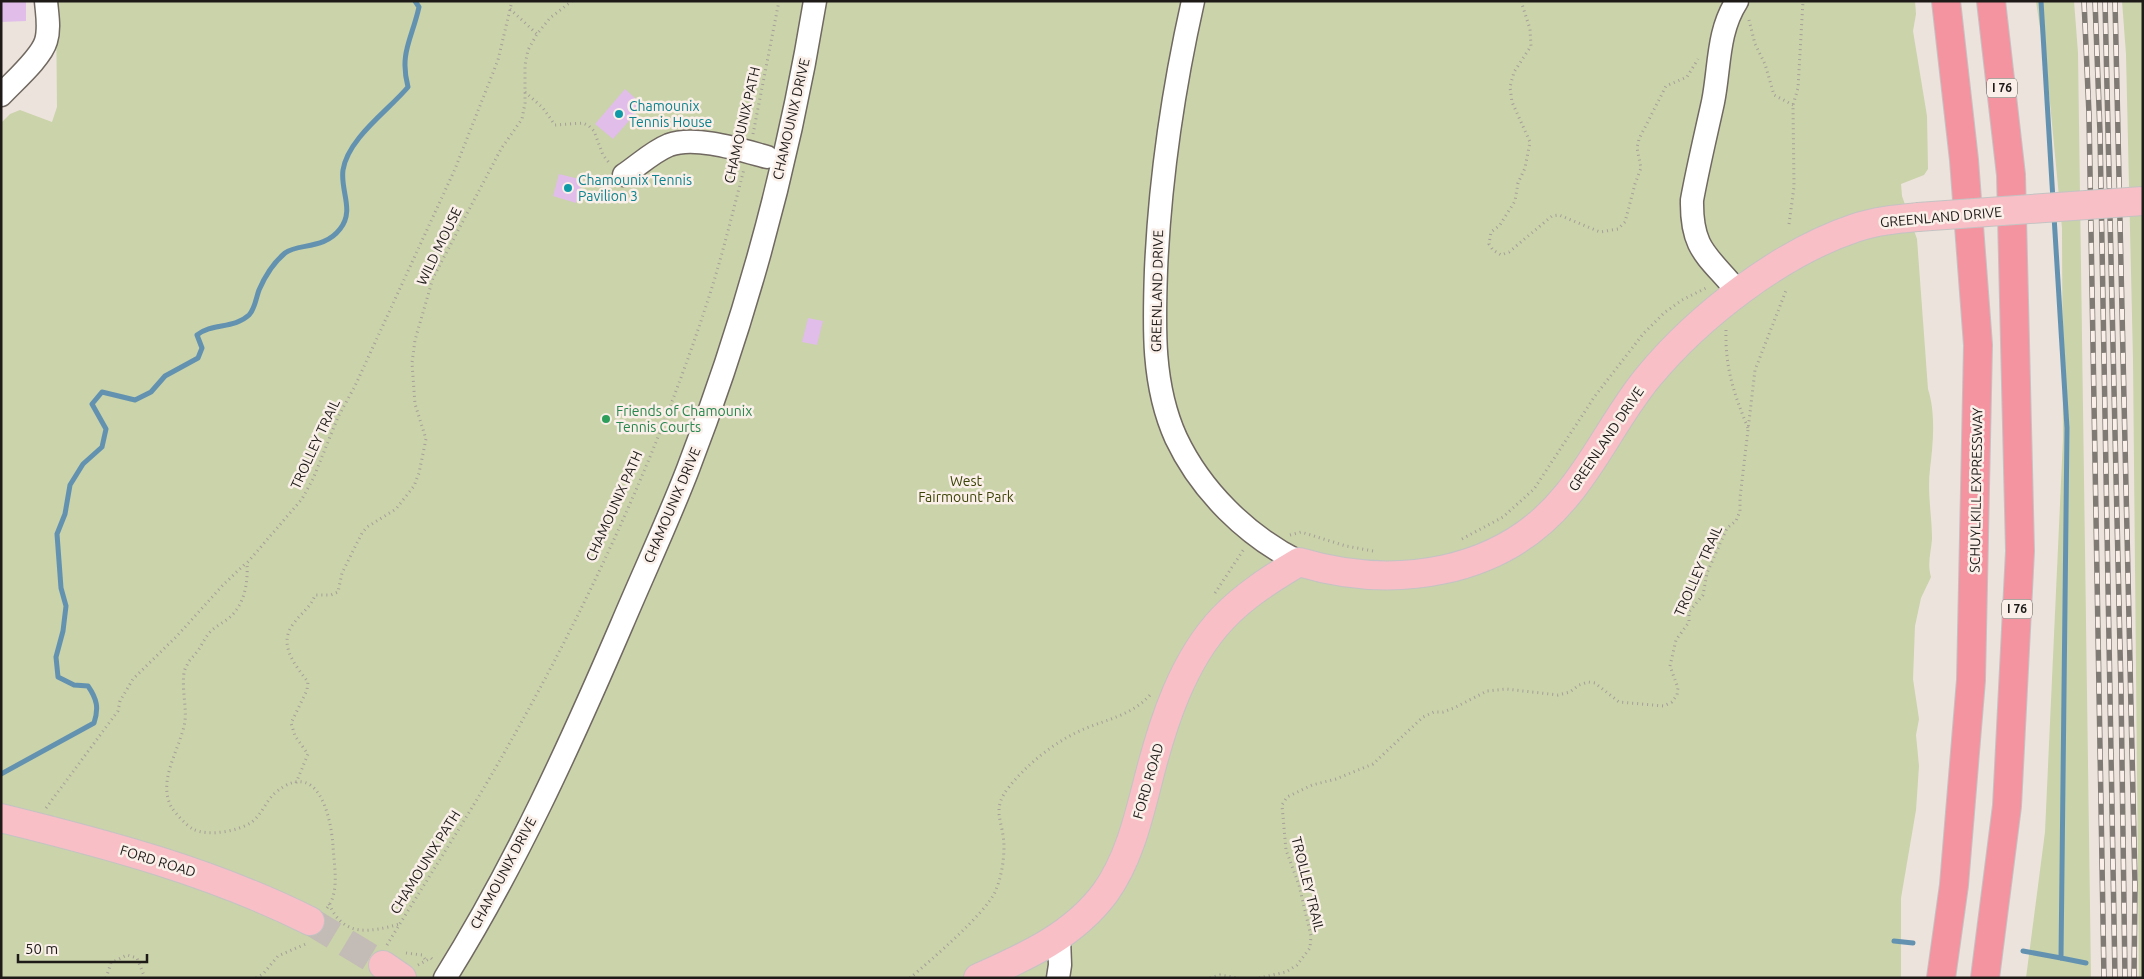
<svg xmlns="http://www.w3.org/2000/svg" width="2144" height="979" font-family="Ubuntu,sans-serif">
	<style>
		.green { fill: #cad3aa }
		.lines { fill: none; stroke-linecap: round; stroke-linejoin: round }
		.stream { stroke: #6392b1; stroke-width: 5 }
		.building { fill: #e0bee9 }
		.major-tunnel { stroke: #c3bbb5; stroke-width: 28; stroke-dasharray: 28 14; stroke-linecap: butt }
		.minor-casing { stroke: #706861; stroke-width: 25 }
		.major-casing { stroke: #c4c3c3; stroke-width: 30 }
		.highway-casing { stroke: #c4c3c3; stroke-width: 30 }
		.path { stroke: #a69f99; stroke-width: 3; stroke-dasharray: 1 4; stroke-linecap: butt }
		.minor { stroke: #fff; stroke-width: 22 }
		.major { stroke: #f8bfc6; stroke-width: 28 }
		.highway { stroke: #f394a0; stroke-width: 28 }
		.rail-casing { stroke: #807a75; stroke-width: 5.5 }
		.rail { stroke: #faf0e9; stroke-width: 4; stroke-dasharray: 11; stroke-linecap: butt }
		.major-bridge-casing { stroke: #c4c3c3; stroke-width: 30; stroke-linecap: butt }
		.major-bridge { stroke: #f8bfc6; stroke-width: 28 }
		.culture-dot { fill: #0f9aa8; stroke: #faf0e9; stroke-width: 2 }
		.leisure-dot { fill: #2e9e5b; stroke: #faf0e9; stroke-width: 2 }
		.labels { text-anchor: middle; stroke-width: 5; stroke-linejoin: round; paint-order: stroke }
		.shield { fill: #faf0e9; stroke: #605a57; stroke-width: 1 }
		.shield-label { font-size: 12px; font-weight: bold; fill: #1e1a18 }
		.culture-label { font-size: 14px; fill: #0d838f; stroke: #faf0e9; text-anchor: start }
		.street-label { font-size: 14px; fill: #1e1a18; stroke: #faf0e9 }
		.leisure-label { font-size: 14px; fill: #27864d; stroke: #faf0e9; text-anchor: start }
		.park-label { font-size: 14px; fill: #3b4306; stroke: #faf0e9 }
	</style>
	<rect width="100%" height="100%" fill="#ece3dc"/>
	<g class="green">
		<path d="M 56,1 L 1915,1 L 1916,14 L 1913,31 L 1927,116 L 1928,169 L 1924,175 L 1901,184 L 1902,196 L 1917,239 L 1928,389 C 1936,414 1933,444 1930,469 C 1927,492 1932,516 1932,539 C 1931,553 1927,563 1931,577 L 1921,598 L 1915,626 L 1913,679 L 1919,719 L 1916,735 L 1919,766 L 1916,810 L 1901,898 L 1901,978 L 1,978 L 1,831 L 254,881 L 159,846 L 1,805 L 1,123 L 10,114 L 20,110 L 52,122 L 57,107 Z"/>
		<polygon points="2036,1 2074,1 2078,53 2091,978 2026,978 2045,832 2063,439 2062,228 2048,82"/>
		<polygon points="2122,1 2143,1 2143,978 2139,978 2133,359 2126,54"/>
	</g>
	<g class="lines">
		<g class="stream">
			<polyline points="2041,1 2053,200"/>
			<polyline points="2054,216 2067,428 2061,958 2086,963"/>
			<path d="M 1,774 L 94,723 C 99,708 97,699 88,686 L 74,685 L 58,677 L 56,657 L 63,631 L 66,606 L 61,588 L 57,534 L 65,514 L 70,485 L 83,464 L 102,447 L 106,429 L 92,404 L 102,392 L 135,400 L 151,392 L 165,376 L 198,358 L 202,348 L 197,335 C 212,323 234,329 249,315 C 255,309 256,298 259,290 C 265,276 273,263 285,253 C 298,243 324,250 340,229 C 355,210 340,191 343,170 C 348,138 389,110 408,87 C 399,53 412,39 419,7 L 415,1"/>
			<polyline points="1894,941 1913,943"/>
			<polyline points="2023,951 2061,958"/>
		</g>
	</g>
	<g class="building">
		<polygon points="1,1 26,1 26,21 1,22"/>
		<polygon points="625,89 643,105 613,139 595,124"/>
		<polygon points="559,174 583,180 576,203 553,196"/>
		<polygon points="808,318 823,321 817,345 802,342"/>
	</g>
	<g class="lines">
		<polyline class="major-tunnel" points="310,921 383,965"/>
		<defs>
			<g id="minor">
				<path d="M 1193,1 C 1173,90 1160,179 1156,270 C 1154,327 1152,385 1176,438 C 1201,491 1247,536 1299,562"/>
				<path d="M 1737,1 C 1717,32 1720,67 1713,102 C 1706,134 1698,167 1692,200 C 1691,251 1709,256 1738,292"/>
				<path d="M 1,95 C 14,81 41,58 46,41 C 50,28 47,14 46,1"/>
				<path d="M 624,175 C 639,165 652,152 669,145 C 695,135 741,150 767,157"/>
				<path d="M 445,978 C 515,866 570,745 622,624 C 644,572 668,521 688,469 C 746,319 789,160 815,1"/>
				<polyline points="1058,978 1060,965 1059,938"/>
			</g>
			<g id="major">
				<path d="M 1,818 C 107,844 212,872 310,921"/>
				<polyline points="383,965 402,978"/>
				<path d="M 978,978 C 1025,957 1073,936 1105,893 C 1129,860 1139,816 1149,777 C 1163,722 1183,660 1223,618 C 1245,595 1272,578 1299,562 C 1393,590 1502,576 1567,495 C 1598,458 1618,413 1649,376 C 1699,316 1780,253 1855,228 C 1875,221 1897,219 1918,217"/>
			</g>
			<g id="highway">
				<polyline points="1941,978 1954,885 1971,680 1978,345 1964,160 1946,1"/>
				<polyline points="1985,978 2007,806 2020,551 2011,175 1991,1"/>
			</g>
		</defs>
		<use href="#minor" class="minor-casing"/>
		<use href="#major" class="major-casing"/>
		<use href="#highway" class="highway-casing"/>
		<g class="path">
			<polyline points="1521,1 1530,29 1531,46 1514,72 1510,87 1512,102 1530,142 1525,168 1518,183 1515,201 1500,225 1491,232 1489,244 1493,250 1501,255 1509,252 1552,216 1559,215 1600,232 1618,229 1625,222 1635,184 1641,168 1637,148 1639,139 1666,86 1687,77 1698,59"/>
			<polyline points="510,9 537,34"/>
			<polyline points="1749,20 1755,44 1765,64 1774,95 1793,105"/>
			<polyline points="525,92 543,108 555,125 583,123 589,126 594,131 603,155 610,164"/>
			<polyline points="753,134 779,1"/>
			<polyline points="1789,224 1794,187 1793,105 1798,88 1803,1"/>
			<path d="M 1726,330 C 1725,368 1734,394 1748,428"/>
			<polyline points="1290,535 1301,532 1346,546 1373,551"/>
			<polyline points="1462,539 1503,517 1534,489 1595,396 1643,334 1664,313 1682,300 1708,287"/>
			<polyline points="1215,593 1244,549"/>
			<path d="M 296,783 L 308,754 L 295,736 L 291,723 L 307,690 L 308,682 C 295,665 277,644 294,623 C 302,612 311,607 315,595 L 331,595 L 338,592 L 342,573 L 362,533 L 367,527 L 396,509 L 414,486 L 419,473 L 426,439 L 415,404 L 412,363 L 415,340 L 433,278 L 501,149 L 522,119 L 525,103 L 525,65 L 528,50 L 537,34 L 550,18 L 572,1"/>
			<polyline points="46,808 118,711 120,701 133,679 177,636 223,585 246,563"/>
			<path d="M 329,904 C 344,938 370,932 400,924"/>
			<path d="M 327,908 C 340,892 334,866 333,846 C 331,815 317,757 275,793 C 266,801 262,814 252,822 C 239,831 208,837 193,829 C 187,826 176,814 172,808 C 156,781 181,748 185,721 C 187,705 179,677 187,665 C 189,660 193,657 196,653 C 202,646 204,638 211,631 C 216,626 223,623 229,618 C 245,604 248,583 247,563 L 302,499 L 313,479 L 338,417 L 355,386 L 455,169 L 498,60 L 512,1"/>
			<path d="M 387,945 C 427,879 470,814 508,746 C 587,607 656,458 706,306 C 721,261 732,215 744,169"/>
			<polyline points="406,953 422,955 427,962"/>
			<polyline points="418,965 431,958 432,959"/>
			<polyline points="106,978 111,963 127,955 137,958 145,978"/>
			<polyline points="256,978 263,974 278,956 308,943"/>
			<path d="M 910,978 C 931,960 985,914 995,892 C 1001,879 1004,861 1004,847 C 1004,822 990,810 1009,787 C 1028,763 1056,741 1084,729 C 1108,719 1132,715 1150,695"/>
			<polyline points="1210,978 1220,975 1238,978"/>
			<polyline points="1259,978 1286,972 1297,965 1310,948 1311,936 1299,885 1286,850 1282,805 1287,797 1312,785 1336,779 1373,764 1423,717 1434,712 1443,712 1454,708 1487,691 1506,689 1558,695 1570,692 1579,685 1588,682 1595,683 1619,702 1664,706 1672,702 1677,695 1678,688 1670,666 1676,640 1689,622 1689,612 1703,595 1707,573 1727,528 1736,521 1740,511 1740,498 1755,370 1787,288"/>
		</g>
		<use href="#minor" class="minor"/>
		<use href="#major" class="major"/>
		<use href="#highway" class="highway"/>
		<defs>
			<g id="rail">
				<polyline points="2084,1 2089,114 2104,978"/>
				<polyline points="2095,1 2100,133 2115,978"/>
				<polyline points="2105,1 2121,690 2125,978"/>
				<polyline points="2115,1 2135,885 2134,978"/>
			</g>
		</defs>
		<use href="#rail" class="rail-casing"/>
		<use href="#rail" class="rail"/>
		<defs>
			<polyline id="major-bridge" points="1918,217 2143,201"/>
		</defs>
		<use href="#major-bridge" class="major-bridge-casing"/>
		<use href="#major-bridge" class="major-bridge"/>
	</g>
	<g class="culture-dot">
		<circle cx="619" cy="114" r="5"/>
		<circle cx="568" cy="188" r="5"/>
	</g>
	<circle class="leisure-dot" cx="606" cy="419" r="5"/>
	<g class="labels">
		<g class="shield">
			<rect x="1987" y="78.5" width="30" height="19" rx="4"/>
			<rect x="2002" y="599.5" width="30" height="19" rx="4"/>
		</g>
		<g class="shield-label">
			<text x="2002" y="92">I 76</text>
			<text x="2017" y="613">I 76</text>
		</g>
		<g class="culture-label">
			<text x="629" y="111">Chamounix<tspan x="629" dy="16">Tennis House</tspan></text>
			<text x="578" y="185">Chamounix Tennis<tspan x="578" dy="16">Pavilion 3</tspan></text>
		</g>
		<g class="street-label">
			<text transform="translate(791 119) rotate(-77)" y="5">CHAMOUNIX DRIVE</text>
			<text transform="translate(742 125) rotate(-77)" y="5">CHAMOUNIX PATH</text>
			<text transform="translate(1941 217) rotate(-5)" y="5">GREENLAND DRIVE</text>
			<text transform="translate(439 246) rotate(-64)" y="5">WILD MOUSE</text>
			<text transform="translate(1157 291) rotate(-89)" y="5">GREENLAND DRIVE</text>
			<text transform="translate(1606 439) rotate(-56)" y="5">GREENLAND DRIVE</text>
			<text transform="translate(315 444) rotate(-65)" y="5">TROLLEY TRAIL</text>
			<text transform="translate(1976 490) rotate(-89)" y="5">SCHUYLKILL EXPRESSWAY</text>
			<text transform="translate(672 505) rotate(-67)" y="5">CHAMOUNIX DRIVE</text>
			<text transform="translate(614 506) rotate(-66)" y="5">CHAMOUNIX PATH</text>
			<text transform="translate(1698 571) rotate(-66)" y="5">TROLLEY TRAIL</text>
			<text transform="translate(1148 781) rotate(-74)" y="5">FORD ROAD</text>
			<text transform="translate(158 861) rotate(17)" y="5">FORD ROAD</text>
			<text transform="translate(425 862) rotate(-58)" y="5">CHAMOUNIX PATH</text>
			<text transform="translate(503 873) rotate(-62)" y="5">CHAMOUNIX DRIVE</text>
			<text transform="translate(1308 884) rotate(76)" y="5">TROLLEY TRAIL</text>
		</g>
		<g class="leisure-label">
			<text x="616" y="416">Friends of Chamounix<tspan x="616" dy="16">Tennis Courts</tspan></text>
		</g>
		<g class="park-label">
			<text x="966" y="486">West<tspan x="966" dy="16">Fairmount Park</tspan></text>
		</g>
	</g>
	<rect width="2144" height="979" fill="none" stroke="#1e1a18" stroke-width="5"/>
	<path d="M18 954v8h129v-8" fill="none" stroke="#1e1a18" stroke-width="2.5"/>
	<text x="25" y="954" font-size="15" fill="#1e1a18" stroke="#faf0e9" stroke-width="4" paint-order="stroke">50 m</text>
</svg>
